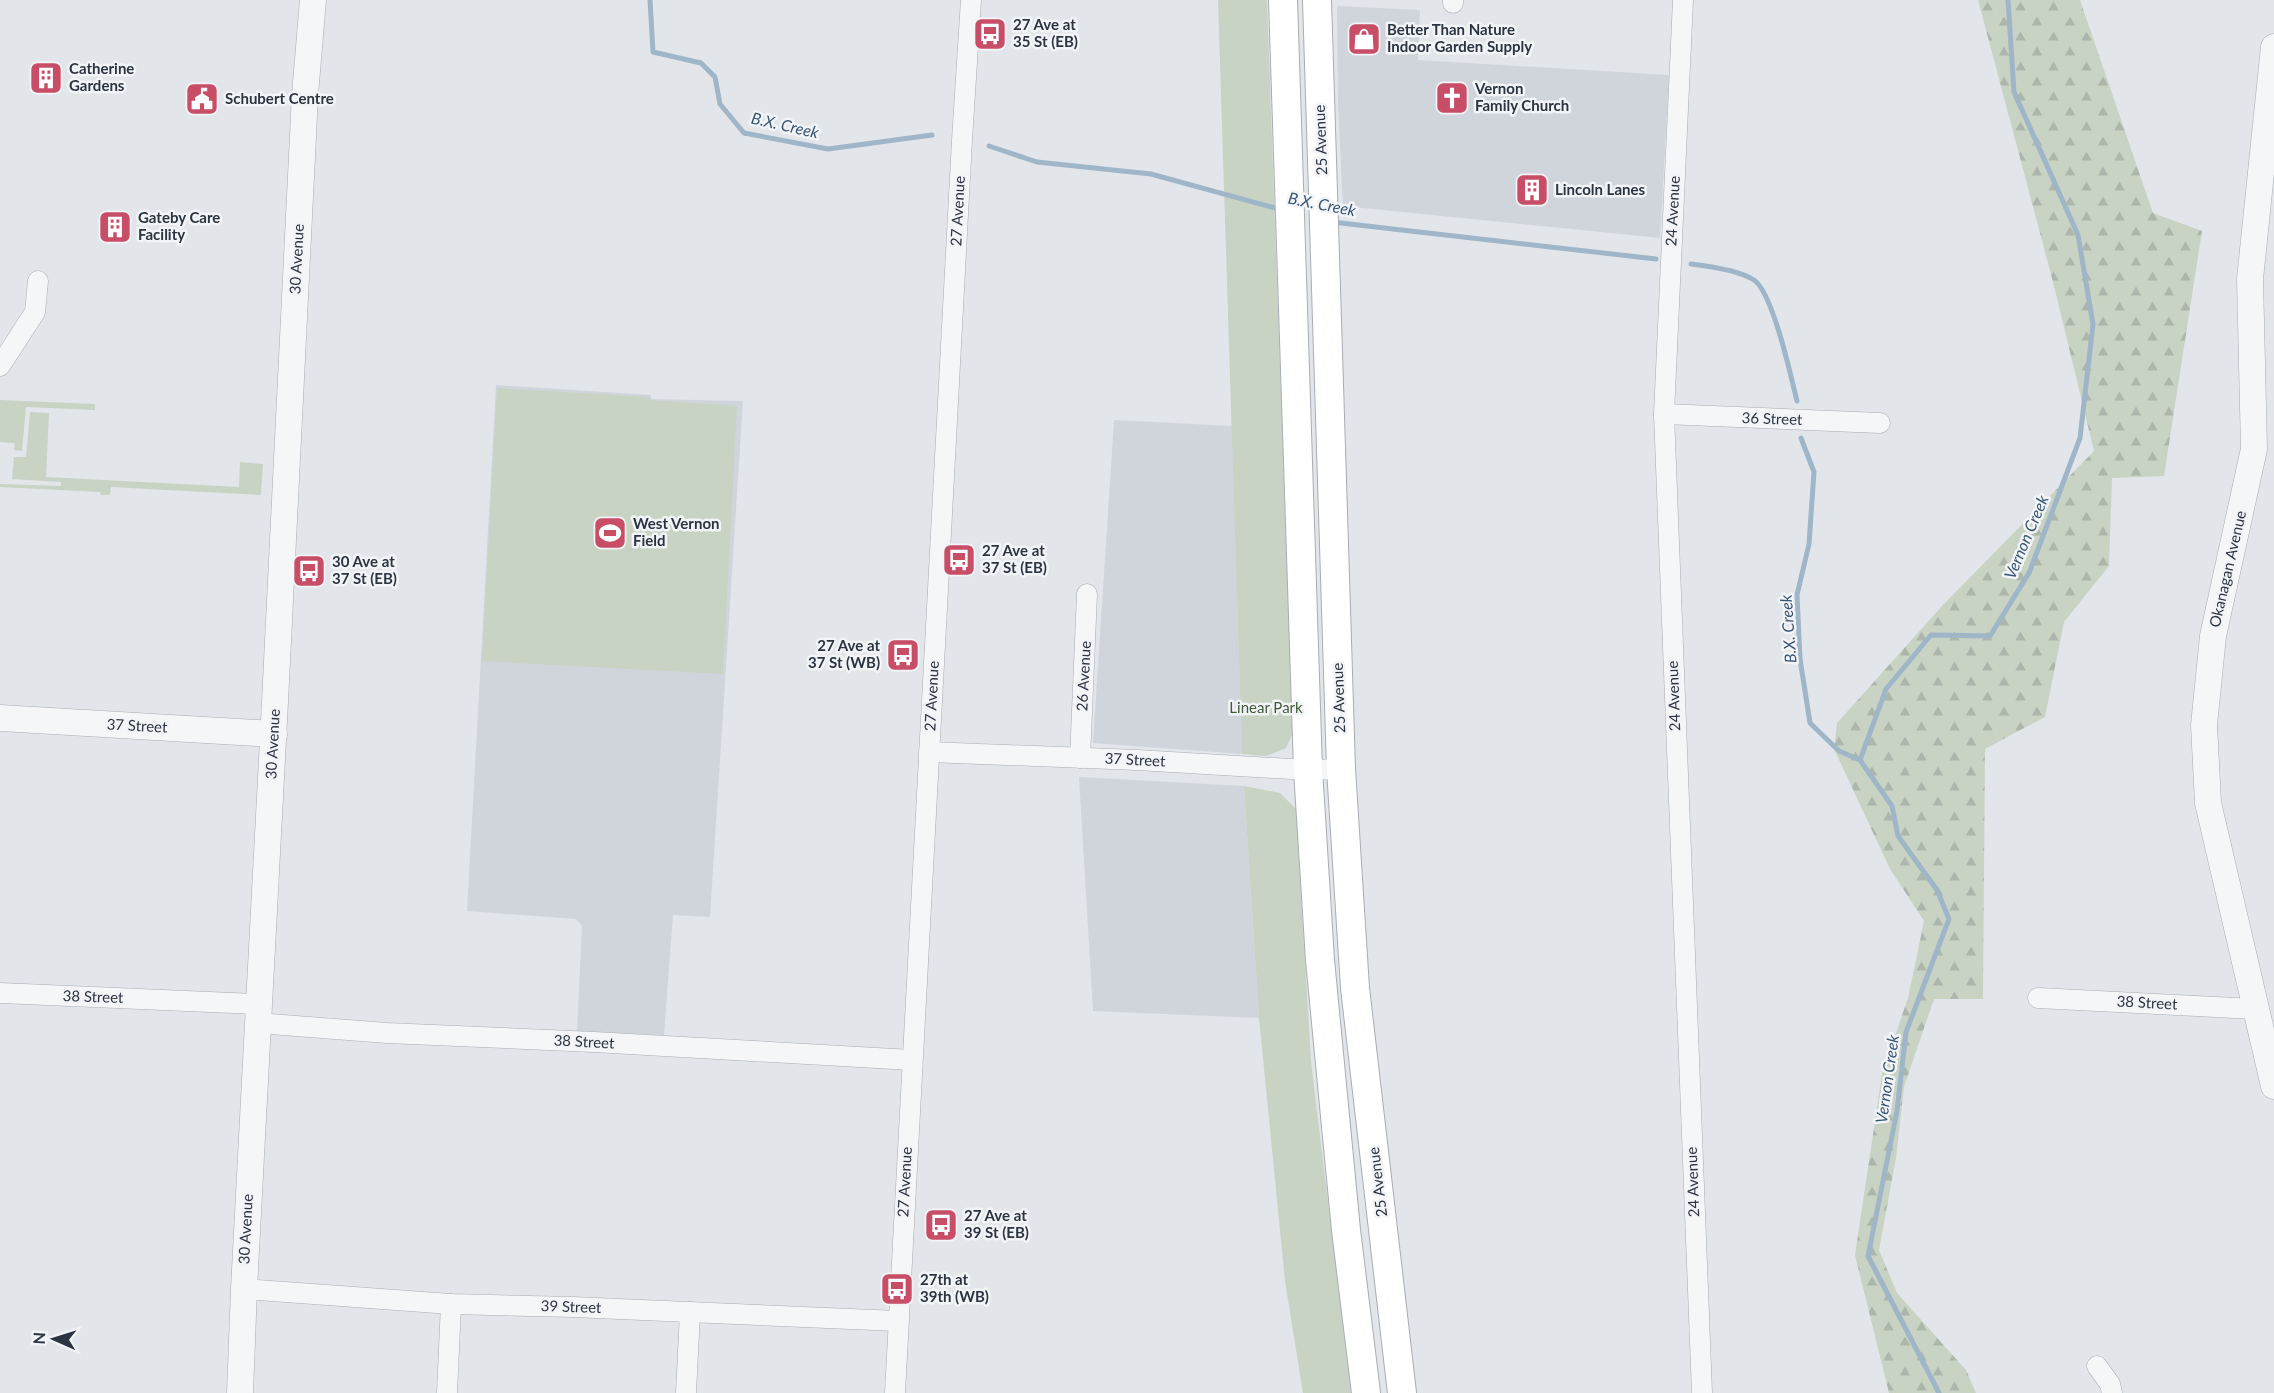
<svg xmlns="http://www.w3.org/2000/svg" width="2274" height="1393" font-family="Lato,sans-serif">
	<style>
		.built { fill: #d0d5dc }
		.green { fill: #c8d3c4 }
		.forest { fill: url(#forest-firs) }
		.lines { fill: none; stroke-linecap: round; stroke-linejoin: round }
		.stream { stroke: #9fb5c8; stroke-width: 5 }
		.minor-casing { stroke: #a7adb4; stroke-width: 21 }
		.tertiary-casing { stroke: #a7adb4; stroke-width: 27 }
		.secondary-casing { stroke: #a7adb4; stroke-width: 30 }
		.minor { stroke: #f5f6f8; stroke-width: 20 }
		.tertiary { stroke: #f5f6f8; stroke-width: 26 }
		.secondary { stroke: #fff; stroke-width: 28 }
		.labels { text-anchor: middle; stroke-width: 5; stroke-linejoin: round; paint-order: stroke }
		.poi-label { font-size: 15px; font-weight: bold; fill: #2b3441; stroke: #f2f4f7; text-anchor: start }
		.street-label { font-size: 15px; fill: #2b3441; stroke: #f2f4f7 }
		.park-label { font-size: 15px; fill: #415c39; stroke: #f2f4f7 }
		.water-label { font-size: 16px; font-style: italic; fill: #375573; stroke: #f2f4f7 }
	</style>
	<defs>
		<pattern id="forest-firs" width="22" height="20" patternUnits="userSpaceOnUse" patternTransform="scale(1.5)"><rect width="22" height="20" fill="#c8d3c4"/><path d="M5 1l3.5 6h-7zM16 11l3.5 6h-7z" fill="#acb6aa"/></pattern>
	</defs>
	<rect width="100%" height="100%" fill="#e2e6ea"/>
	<g class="built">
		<polygon points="1337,6 1420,10 1418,60 1669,75 1660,238 1343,206 1338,103"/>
		<polygon points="496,385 651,395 651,399 743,401 710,917 673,915 664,1035 577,1031 582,926 576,919 467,911"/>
		<polygon points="1114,420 1232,426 1242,754 1093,743"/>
		<polygon points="1079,777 1244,786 1259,1018 1093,1011"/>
	</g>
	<g class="green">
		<polygon points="1218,0 1267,0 1293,733 1286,748 1266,756 1242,754"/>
		<polygon points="497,388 650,397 650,400 737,406 723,674 482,661"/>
		<polygon points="0,400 95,404 95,410 26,407 22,451 14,450 15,443 0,442"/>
		<polygon points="30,412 49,413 46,477 239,487 240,462 263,464 261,495 111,487 110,495 101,495 100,492 0,487 0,484 61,486 61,482 12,479 14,457 26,457"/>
		<polygon points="1244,786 1280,793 1296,809 1311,1061 1351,1393 1303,1393 1285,1281 1259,1018"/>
	</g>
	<polygon class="forest" points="1978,0 2080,0 2153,213 2202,231 2164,476 2112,478 2109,566 2064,622 2045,717 1985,749 1983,999 1934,999 1904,1087 1896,1158 1879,1250 1897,1293 1966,1370 1976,1393 1889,1393 1855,1255 1882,1074 1908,998 1924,921 1890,869 1834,749 1837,723 1942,606 2094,451 2053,282"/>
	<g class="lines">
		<g class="stream">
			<polyline points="650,0 653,52 701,63 715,77 720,104 744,133 828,149 932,135"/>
			<polyline points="989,146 1037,162 1151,174 1282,210"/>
			<polyline points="1332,222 1656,259"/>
			<path d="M 1691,264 C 1708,266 1740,271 1754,280 C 1773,293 1791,377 1797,401"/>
			<polyline points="1801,438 1814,472 1809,544 1797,595 1800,659 1810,723 1839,751 1860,760"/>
			<polyline points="1860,760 1886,689 1931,635 1990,636 2029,573 2080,438 2093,324 2078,235 2014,92 2008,0"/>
			<polyline points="1860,760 1892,806 1898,836 1937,890 1949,919 1906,1032 1897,1111 1868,1256 1939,1393"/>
		</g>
		<defs>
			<g id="minor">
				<polyline points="1683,0 1664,414 1702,1393"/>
				<polyline points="1453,3 1453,0"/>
				<polyline points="0,366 35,312 38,281"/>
				<polyline points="1664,414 1880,423"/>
				<polyline points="929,752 1137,760 1308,770 1341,769"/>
				<polyline points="1080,758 1087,594"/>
				<polyline points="0,993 258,1004"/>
				<polyline points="2038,998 2255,1009"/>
				<polyline points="257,1023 387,1033 594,1042 912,1060"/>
				<polyline points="244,1289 451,1304 573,1307 898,1321"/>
				<polyline points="2097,1366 2110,1384 2112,1393"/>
				<polyline points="447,1393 451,1304"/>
				<polyline points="686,1393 690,1312"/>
				<polyline points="895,1393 962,140 971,0"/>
			</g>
			<g id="tertiary">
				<polyline points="2274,47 2250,279 2254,449 2213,636 2204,725 2208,803 2274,1086"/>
				<polyline points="0,718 274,734"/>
				<polyline points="240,1393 244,1289 275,702 305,95 313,0"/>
			</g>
			<g id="secondary">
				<polyline points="1283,0 1308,770 1320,960 1346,1230 1366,1393"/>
				<polyline points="1317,0 1341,769 1355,988 1402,1393"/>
			</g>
		</defs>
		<use href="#minor" class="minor-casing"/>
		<use href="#tertiary" class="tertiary-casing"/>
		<use href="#secondary" class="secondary-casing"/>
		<use href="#minor" class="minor"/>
		<use href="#tertiary" class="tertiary"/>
		<use href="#secondary" class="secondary"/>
	</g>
	<defs>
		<symbol id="bus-square" viewBox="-11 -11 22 22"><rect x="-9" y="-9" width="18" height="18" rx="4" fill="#c84e67" stroke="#f2f4f7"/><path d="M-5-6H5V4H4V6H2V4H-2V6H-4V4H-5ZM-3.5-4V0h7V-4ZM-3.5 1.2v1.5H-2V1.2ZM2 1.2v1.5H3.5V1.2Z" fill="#fff"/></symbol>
		<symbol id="shop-square" viewBox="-11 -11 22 22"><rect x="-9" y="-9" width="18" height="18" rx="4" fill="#c84e67" stroke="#f2f4f7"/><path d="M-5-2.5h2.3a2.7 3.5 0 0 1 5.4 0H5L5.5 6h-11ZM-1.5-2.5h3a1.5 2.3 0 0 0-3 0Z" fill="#fff"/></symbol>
		<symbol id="building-square" viewBox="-11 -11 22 22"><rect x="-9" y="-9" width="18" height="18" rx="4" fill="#c84e67" stroke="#f2f4f7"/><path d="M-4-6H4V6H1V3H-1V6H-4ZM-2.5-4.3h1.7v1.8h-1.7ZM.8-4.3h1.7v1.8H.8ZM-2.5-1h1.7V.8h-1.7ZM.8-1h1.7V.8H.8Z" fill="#fff"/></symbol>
		<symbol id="church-square" viewBox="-11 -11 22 22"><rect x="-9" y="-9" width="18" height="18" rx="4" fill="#c84e67" stroke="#f2f4f7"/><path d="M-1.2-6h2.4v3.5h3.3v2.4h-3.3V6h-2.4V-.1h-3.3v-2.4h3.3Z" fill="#fff"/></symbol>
		<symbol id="civic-square" viewBox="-11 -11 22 22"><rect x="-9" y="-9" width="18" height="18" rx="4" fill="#c84e67" stroke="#f2f4f7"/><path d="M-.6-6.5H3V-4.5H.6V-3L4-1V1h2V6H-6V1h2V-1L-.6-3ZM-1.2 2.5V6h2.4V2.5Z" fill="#fff"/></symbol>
		<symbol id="stadium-square" viewBox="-11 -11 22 22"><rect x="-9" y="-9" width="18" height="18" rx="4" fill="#c84e67" stroke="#f2f4f7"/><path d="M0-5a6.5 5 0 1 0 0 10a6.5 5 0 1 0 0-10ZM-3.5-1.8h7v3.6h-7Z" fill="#fff"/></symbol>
	</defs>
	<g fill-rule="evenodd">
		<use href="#bus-square" x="971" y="15" width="38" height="38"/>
		<use href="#shop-square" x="1345" y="20" width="38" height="38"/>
		<use href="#building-square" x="27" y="59" width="38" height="38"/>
		<use href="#church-square" x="1433" y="79" width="38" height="38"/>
		<use href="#civic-square" x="183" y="80" width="38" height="38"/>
		<use href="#building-square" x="1513" y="171" width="38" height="38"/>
		<use href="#building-square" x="96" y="208" width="38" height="38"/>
		<use href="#stadium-square" x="591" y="514" width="38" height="38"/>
		<use href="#bus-square" x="940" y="541" width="38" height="38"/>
		<use href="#bus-square" x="290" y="552" width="38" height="38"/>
		<use href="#bus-square" x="884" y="636" width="38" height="38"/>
		<use href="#bus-square" x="922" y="1206" width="38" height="38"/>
		<use href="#bus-square" x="878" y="1270" width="38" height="38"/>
	</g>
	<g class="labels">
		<g class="poi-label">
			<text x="1013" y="30">27 Ave at<tspan x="1013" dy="17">35 St (EB)</tspan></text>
			<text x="1387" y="35">Better Than Nature<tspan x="1387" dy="17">Indoor Garden Supply</tspan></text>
			<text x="69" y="74">Catherine<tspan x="69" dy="17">Gardens</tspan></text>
			<text x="1475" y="94">Vernon<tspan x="1475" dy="17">Family Church</tspan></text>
			<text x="225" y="104">Schubert Centre</text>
			<text x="1555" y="195">Lincoln Lanes</text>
			<text x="138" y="223">Gateby Care<tspan x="138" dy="17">Facility</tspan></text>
			<text x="633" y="529">West Vernon<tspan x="633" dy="17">Field</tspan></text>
			<text x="982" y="556">27 Ave at<tspan x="982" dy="17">37 St (EB)</tspan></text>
			<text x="332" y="567">30 Ave at<tspan x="332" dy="17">37 St (EB)</tspan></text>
			<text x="880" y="651" text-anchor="end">27 Ave at<tspan x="880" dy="17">37 St (WB)</tspan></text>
			<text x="964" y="1221">27 Ave at<tspan x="964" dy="17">39 St (EB)</tspan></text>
			<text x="920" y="1285">27th at<tspan x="920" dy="17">39th (WB)</tspan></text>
		</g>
		<g class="street-label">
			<text transform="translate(1321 140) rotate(-92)" y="5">25 Avenue</text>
			<text transform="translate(958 211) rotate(-87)" y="5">27 Avenue</text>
			<text transform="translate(1673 211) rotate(-87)" y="5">24 Avenue</text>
			<text transform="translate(297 259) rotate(-87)" y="5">30 Avenue</text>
			<text transform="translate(1772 419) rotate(2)" y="5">36 Street</text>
			<text transform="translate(2228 569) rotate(-77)" y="5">Okanagan Avenue</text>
			<text transform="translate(1084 676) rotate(-87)" y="5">26 Avenue</text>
			<text transform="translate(932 696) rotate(-87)" y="5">27 Avenue</text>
			<text transform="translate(1674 696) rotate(-92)" y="5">24 Avenue</text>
			<text transform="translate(1339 698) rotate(-92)" y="5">25 Avenue</text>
			<text transform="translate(137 726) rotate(3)" y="5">37 Street</text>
			<text transform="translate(273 744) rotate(-87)" y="5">30 Avenue</text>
			<text transform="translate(1135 760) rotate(3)" y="5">37 Street</text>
			<text transform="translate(93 997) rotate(2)" y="5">38 Street</text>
			<text transform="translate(2147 1003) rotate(3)" y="5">38 Street</text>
			<text transform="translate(584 1042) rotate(3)" y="5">38 Street</text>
			<text transform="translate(905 1182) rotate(-87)" y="5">27 Avenue</text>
			<text transform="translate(1378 1182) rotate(-97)" y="5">25 Avenue</text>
			<text transform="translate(1693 1182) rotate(-92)" y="5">24 Avenue</text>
			<text transform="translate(246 1229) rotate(-87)" y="5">30 Avenue</text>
			<text transform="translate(571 1307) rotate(2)" y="5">39 Street</text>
		</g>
		<g class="park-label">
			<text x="1266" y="713">Linear Park</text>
		</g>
		<g class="water-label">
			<text transform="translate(785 125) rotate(13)" y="6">B.X. Creek</text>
			<text transform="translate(1322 204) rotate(11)" y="6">B.X. Creek</text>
			<text transform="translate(2026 537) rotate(-67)" y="6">Vernon Creek</text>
			<text transform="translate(1788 629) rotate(-94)" y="6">B.X. Creek</text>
			<text transform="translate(1887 1079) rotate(-82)" y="6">Vernon Creek</text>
		</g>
	</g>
	<g transform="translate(54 1339) rotate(273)" stroke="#f2f4f7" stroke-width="4.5" paint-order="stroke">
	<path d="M0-4.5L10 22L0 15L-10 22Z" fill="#2b3441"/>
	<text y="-9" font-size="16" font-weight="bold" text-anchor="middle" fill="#2b3441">N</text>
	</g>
</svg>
